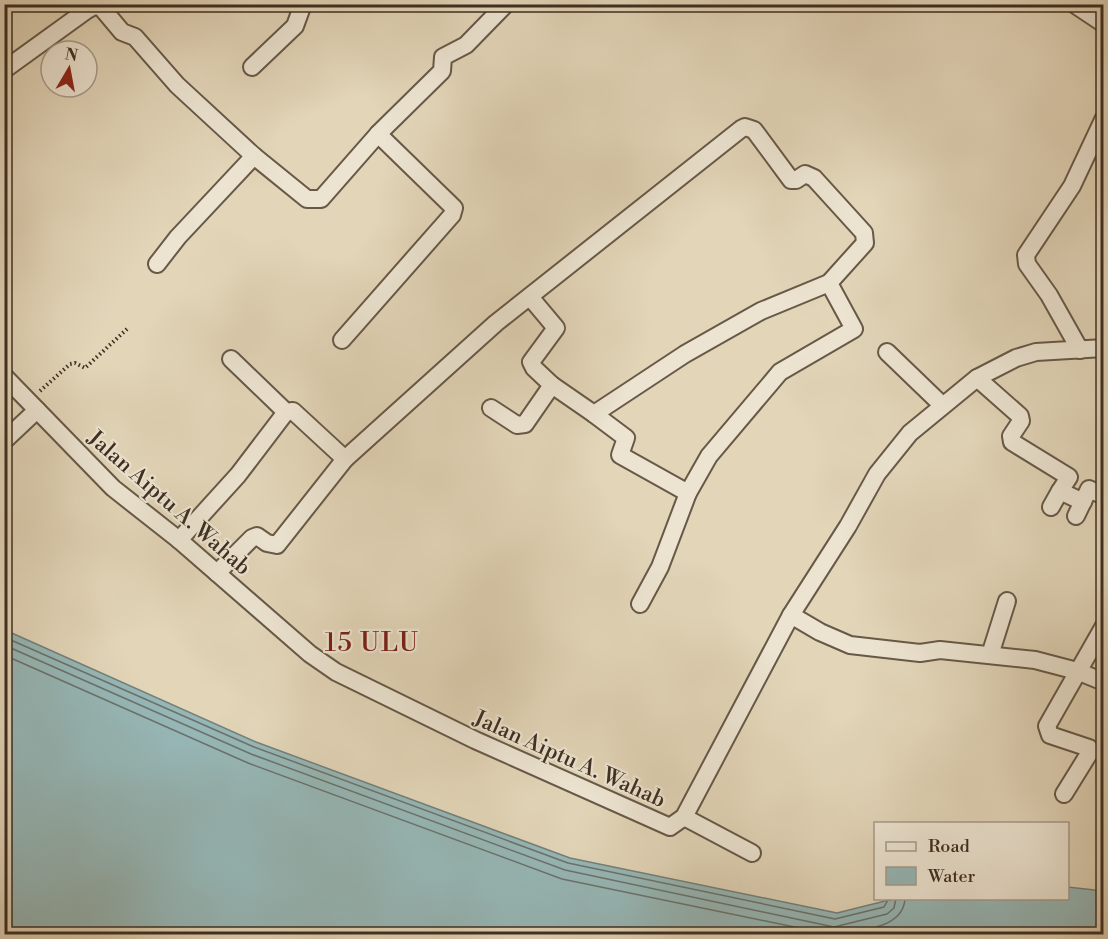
<svg xmlns="http://www.w3.org/2000/svg" width="1108" height="939" font-family="'Libre Bodoni',serif">
	<style>
		.water { fill: #96b7b6; stroke: #73807b; stroke-width: 1.5 }
		.lines { fill: none; stroke-linecap: round; stroke-linejoin: round }
		.shore { stroke: #6a726c; stroke-width: 1.5 }
		.minor-casing { stroke: #675848; stroke-width: 20 }
		.path { stroke: #3e2e22; stroke-width: 4; stroke-dasharray: 1.5 3; stroke-linecap: butt }
		.minor { stroke: #ece4d1; stroke-width: 16 }
		.labels { text-anchor: middle; stroke-width: 4.5; stroke-linejoin: round; paint-order: stroke }
		.street-label { font-size: 22px; fill: #3e2e22; stroke: #ece4d1 }
		.quarter-label { font-size: 26px; letter-spacing: 1.5px; fill: #7a1f14; stroke: #ece4d1 }
	</style>
	<rect width="100%" height="100%" fill="#e2d5b8"/>
	<filter id="stains"><feTurbulence type="fractalNoise" baseFrequency=".00333" numOctaves="4"/><feColorMatrix values="0 0 0 0 .2 0 0 0 0 .09 0 0 0 0 .02 0 0 0 .5 -.17"/></filter>
	<radialGradient id="worn" r=".72"><stop offset=".6" stop-color="#630" stop-opacity="0"/><stop offset="1" stop-color="#630" stop-opacity=".3"/></radialGradient>
	<polygon class="water" points="5,630 256,742 570,858 837,913 893,899 1068,898 1068,887 1103,891 1103,934 5,934"/>
	<g class="lines">
		<g class="shore">
			<polyline points="4,637 254,747 568,863 835,919 884,907 889,898"/>
			<polyline points="4,645 251,754 565,870 834,927 887,914 894,908 896,898"/>
			<polyline points="4,655 248,763 562,879 828,934"/>
			<path d="M 845,934 C 866,929 904,927 905,898"/>
		</g>
		<defs>
			<g id="minor">
				<polyline points="1074,4 1104,24"/>
				<polyline points="252,67 295,26 303,4"/>
				<polyline points="4,70 87,10 94,6 101,7 122,32 135,37 177,85 254,156 178,237 157,264"/>
				<polyline points="254,156 307,199 321,199 378,134 442,71 443,57 466,45 506,4"/>
				<polyline points="342,340 452,215 454,208 378,134"/>
				<polyline points="1080,350 1049,295 1027,264 1026,255 1072,186 1104,118"/>
				<polyline points="887,352 942,405"/>
				<polyline points="231,359 286,412 293,411 345,459 496,323 741,129 745,127 754,130 791,180 796,180 805,174 814,178 864,233 865,243 829,283 854,329 780,372 709,456 688,493 660,567 640,604"/>
				<polyline points="4,376 113,488 179,540 310,654 336,672 475,740 670,827 684,817 791,615 848,526 877,474 910,433 977,378 1016,358 1036,352 1104,348"/>
				<polyline points="977,378 1020,416 1021,421 1011,436 1012,442 1069,477 1060,491 1083,502"/>
				<polyline points="552,385 594,414 685,354 761,311 829,283"/>
				<polyline points="491,408 517,425 525,424 552,385 534,368 531,362 556,328 530,297"/>
				<polyline points="594,414 626,438 620,455 688,493"/>
				<polyline points="4,441 37,410"/>
				<polyline points="1051,507 1060,491"/>
				<polyline points="1076,516 1089,489 1104,496"/>
				<polyline points="179,540 238,475 286,412"/>
				<polyline points="217,573 252,538 257,536 267,543 277,545 345,459"/>
				<polyline points="791,615 820,632 850,645 920,653 940,650 1035,660 1077,671 1104,682"/>
				<polyline points="990,655 1007,601"/>
				<polyline points="1064,794 1090,752 1089,748 1050,735 1047,726 1104,626"/>
				<polyline points="684,817 752,853"/>
			</g>
		</defs>
		<use href="#minor" class="minor-casing"/>
		<polyline class="path" points="40,391 70,364 75,363 85,368 127,329"/>
		<use href="#minor" class="minor"/>
	</g>
	<g class="labels">
		<g class="street-label">
			<text transform="translate(170 502) rotate(41)" y="8">Jalan Aiptu A. Wahab</text>
			<text transform="translate(570 758) rotate(24)" y="8">Jalan Aiptu A. Wahab</text>
		</g>
		<g class="quarter-label">
			<text x="372" y="651">15 ULU</text>
		</g>
	</g>
	<rect width="1108" height="939" fill="none" stroke="#e2d5b8" stroke-width="24"/>
	<rect x="6" y="6" width="1096" height="927" fill="none" stroke="#3e2e22" stroke-width="3"/>
	<rect x="12" y="12" width="1084" height="915" fill="none" stroke="#3e2e22" stroke-width="1.5"/>
	<rect x="874" y="822" width="195" height="78" fill="#ece4d1" stroke="#a69b8b" stroke-width="1.5"/>
	<rect x="886" y="842" width="30" height="9" fill="#ece4d1" stroke="#a69b8b" stroke-width="1.5"/>
	<text x="928" y="852" font-size="18" fill="#3e2e22">Road</text>
	<rect x="886" y="867" width="30" height="18" fill="#96b7b6" stroke="#a69b8b" stroke-width="1.5"/>
	<text x="928" y="882" font-size="18" fill="#3e2e22">Water</text>
	<g transform="translate(69 69) rotate(10)"><circle r="28" fill="#ece4d1" stroke="#a69b8b" stroke-width="1.5"/>
	<path d="M0-4.5L10 22L0 15L-10 22Z" fill="#8f2418"/>
	<text y="-9" font-size="16" font-weight="bold" text-anchor="middle" fill="#3e2e22">N</text>
	</g>
	<rect width="100%" height="100%" filter="url(#stains)"/>
	<rect width="100%" height="100%" fill="url(#worn)"/>
</svg>
